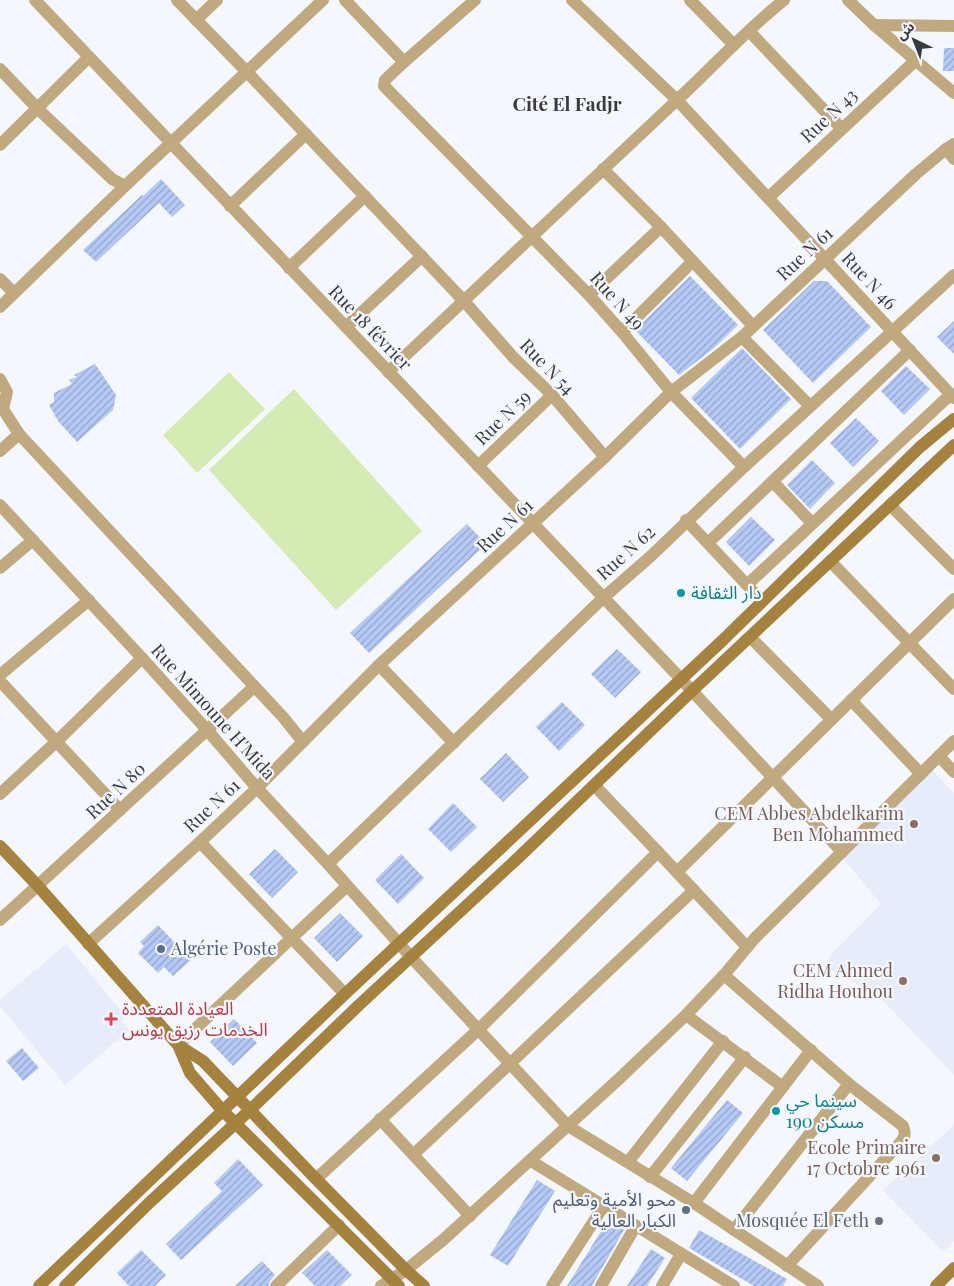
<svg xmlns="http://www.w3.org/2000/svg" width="954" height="1286" font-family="'Playfair Display','Noto Sans Arabic',serif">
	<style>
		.built { fill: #e6ecf9 }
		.pitch { fill: #d6ebb4 }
		.building { fill: url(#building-hatch) }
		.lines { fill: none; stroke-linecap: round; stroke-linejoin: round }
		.street { stroke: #c1a97f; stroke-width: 12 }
		.secondary { stroke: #a6823f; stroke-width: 12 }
		.culture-dot { fill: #0f9aa8; stroke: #f4f7fd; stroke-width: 2 }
		.education-dot { fill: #8d6e63; stroke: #f4f7fd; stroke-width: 2 }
		.service-dot { fill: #5c6f8a; stroke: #f4f7fd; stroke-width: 2 }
		.health-dot { fill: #e0444e; stroke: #f4f7fd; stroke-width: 2 }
		.worship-dot { fill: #6b7280; stroke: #f4f7fd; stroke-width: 2 }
		.labels { text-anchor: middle; stroke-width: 4.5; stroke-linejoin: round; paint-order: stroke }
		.street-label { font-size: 18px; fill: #3a3b3e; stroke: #f4f7fd }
		.culture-label { font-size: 18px; fill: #0d838f; stroke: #f4f7fd; text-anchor: start }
		.education-label { font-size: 18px; fill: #785e54; stroke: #f4f7fd; text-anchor: end }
		.service-label { font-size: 18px; fill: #4e5e75; stroke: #f4f7fd; text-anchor: start }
		.health-label { font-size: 18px; fill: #be3a42; stroke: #f4f7fd; text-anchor: start }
		.worship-label { font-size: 18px; fill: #5b616d; stroke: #f4f7fd; text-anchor: end }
		.neighbourhood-label { font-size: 19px; font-weight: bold; fill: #3a3b3e; stroke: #f4f7fd }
	</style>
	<defs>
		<pattern id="building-hatch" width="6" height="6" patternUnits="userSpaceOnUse" patternTransform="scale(1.25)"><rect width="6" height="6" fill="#b4c9f5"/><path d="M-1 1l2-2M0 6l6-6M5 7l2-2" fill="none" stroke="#93a4c8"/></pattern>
	</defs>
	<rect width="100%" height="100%" fill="#f4f7fd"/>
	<g class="built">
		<polygon points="932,770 954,793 954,1075 878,995 825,967 832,953 881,904 841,856"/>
		<polygon points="66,944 126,1017 122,1021 129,1030 65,1085 0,1006 0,1000"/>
		<polygon points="954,1125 954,1241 943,1252 883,1190"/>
	</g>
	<g class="pitch">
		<polygon points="229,372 265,409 197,473 163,435"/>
		<polygon points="294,389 422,531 336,610 209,470"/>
	</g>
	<g class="building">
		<polygon points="944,48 954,48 954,71 943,71"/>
		<polygon points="161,179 185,205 172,217 159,203 96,262 83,250 142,195 143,196"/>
		<polygon points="690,276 738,325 713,349 679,375 635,330"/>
		<polygon points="814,281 827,281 871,327 813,383 763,330"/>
		<polygon points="954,321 954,354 937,337"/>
		<polygon points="742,348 791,399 740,449 691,398"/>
		<polygon points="95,364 116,395 113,410 77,442 58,421 49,405 54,402 54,393 72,384 69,380 77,377 74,375"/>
		<polygon points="906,366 930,389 904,415 881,391"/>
		<polygon points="856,418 879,441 853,467 830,443"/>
		<polygon points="812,460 835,483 810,509 787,485"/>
		<polygon points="751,517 775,540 749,566 726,542"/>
		<polygon points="467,524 486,544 369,653 350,633"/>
		<polygon points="617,649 641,672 615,698 591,674"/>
		<polygon points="562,702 585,725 559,751 536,727"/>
		<polygon points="506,753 529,777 503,802 480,779"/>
		<polygon points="453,803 477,827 451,852 428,829"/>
		<polygon points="275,849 298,872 272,898 249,874"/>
		<polygon points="401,854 424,878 398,904 375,880"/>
		<polygon points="340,913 363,936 337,962 314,938"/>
		<polygon points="158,925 191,960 173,976 164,967 158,973 138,953 144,946 140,942"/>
		<polygon points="234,1019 257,1043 233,1066 210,1042"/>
		<polygon points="22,1048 39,1068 23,1081 6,1061"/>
		<polygon points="727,1100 743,1113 687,1181 671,1168"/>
		<polygon points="238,1159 263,1185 181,1260 166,1244 222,1191 214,1183"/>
		<polygon points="537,1180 555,1191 508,1266 490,1255"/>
		<polygon points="608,1220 624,1230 594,1282 592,1286 567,1286"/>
		<polygon points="699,1230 787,1279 783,1286 754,1286 689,1248"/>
		<polygon points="651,1249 665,1258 647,1286 627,1286"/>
		<polygon points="141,1250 166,1275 155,1286 129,1286 117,1273"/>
		<polygon points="327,1250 352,1275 340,1286 315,1286 302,1273"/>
		<polygon points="262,1261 275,1275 270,1281 268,1286 235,1286"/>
	</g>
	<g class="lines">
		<g class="street">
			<polyline points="35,0 681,679 842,852"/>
			<polyline points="177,0 247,72 464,301 513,357 552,395 605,457"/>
			<polyline points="345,0 404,62"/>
			<polyline points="475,0 404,62 385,80 384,86 589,295 622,332 671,392 744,467"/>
			<polyline points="572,0 677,100 954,398"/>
			<polyline points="690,0 734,45"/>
			<polyline points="848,0 874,25 954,93"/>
			<polyline points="196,20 217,0"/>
			<polyline points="874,25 954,26"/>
			<polyline points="749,31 841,128"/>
			<polyline points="0,69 38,109 112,179 125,186"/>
			<polyline points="0,145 89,57"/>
			<polyline points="946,149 954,159"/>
			<polyline points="603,169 661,227 753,326"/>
			<polyline points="768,198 915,61"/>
			<polyline points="230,206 306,134"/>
			<polyline points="289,268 365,196"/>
			<polyline points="0,279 14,293"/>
			<polyline points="589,295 661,227"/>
			<polyline points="0,307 125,186 323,0"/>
			<polyline points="346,327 422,256"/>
			<polyline points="622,332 692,262"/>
			<polyline points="742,337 810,406"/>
			<path d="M 388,372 C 484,282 580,191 676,101 C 712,68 745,31 784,0"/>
			<polyline points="0,379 7,392 3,409 19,434 283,717 303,742"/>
			<polyline points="0,451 19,434"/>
			<polyline points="478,466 552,395"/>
			<polyline points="773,482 812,523"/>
			<polyline points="0,505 142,658 208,731 257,788 328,864 411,957 568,1126 694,1203 818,1286"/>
			<polyline points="890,505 954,569"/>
			<polyline points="686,520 762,601"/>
			<polyline points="708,543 910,350"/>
			<polyline points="830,561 954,689"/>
			<polyline points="0,568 33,540"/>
			<polyline points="747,585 951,394"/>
			<polyline points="750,637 831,719"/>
			<polyline points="379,665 454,743"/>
			<polyline points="0,675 89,600"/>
			<polyline points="0,681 120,810"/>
			<polyline points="851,700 921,774"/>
			<polyline points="939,756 954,772"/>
			<polyline points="594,785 658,852 747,947"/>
			<polyline points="0,794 56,742 142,658"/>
			<polyline points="200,842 345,994"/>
			<polyline points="328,864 603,598 651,556 744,467 954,275"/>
			<polyline points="677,872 954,599"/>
			<polyline points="0,920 254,687"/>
			<polyline points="88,944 200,842 257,788 379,665 605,457 671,392 742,337 916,174 946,149 954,144"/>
			<path d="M 724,975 L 849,1084 L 903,1126 C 906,1134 905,1137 900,1143 L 787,1266"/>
			<polyline points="686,1015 783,1087"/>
			<polyline points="178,1045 347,886"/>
			<polyline points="380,1119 470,1216"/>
			<polyline points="414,1154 694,890"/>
			<polyline points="531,1161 734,1286"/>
			<polyline points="628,1162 723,1041"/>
			<polyline points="650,1177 745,1057"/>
			<polyline points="316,1179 479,1029 658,852"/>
			<polyline points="694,1203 811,1050"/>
			<polyline points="734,1230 849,1084"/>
			<polyline points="276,1286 339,1225"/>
			<polyline points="381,1286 406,1270 443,1240 621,1077 686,1015 724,975 755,938 954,741"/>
			<polyline points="552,1286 603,1207"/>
			<polyline points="601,1286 635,1227"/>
			<polyline points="662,1286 681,1254"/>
		</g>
		<g class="secondary">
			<polyline points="0,846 38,886 178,1045 190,1073 222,1110 399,1286"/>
			<polyline points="178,1045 203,1061 316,1179 406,1270 424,1286"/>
			<polyline points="39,1286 345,994 723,640 920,447 954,419"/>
			<polyline points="65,1286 149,1203 250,1110 359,1005 519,857 692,691 954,445"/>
			<polyline points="936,1286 954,1268"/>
		</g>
	</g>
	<g class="culture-dot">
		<circle cx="681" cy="593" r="5"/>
		<circle cx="776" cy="1111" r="5"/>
	</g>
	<g class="education-dot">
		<circle cx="914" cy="824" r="5"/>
		<circle cx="903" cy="981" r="5"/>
		<circle cx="936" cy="1158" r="5"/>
	</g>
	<g class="service-dot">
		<circle cx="161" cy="949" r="5"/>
		<circle cx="686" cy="1210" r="5"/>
	</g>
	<path class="health-dot" d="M108.5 1011.5h5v5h5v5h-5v5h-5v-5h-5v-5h5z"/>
	<circle class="worship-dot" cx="879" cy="1221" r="5"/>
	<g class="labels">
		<g class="street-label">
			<text transform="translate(829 116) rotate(-43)" y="6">Rue N 43</text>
			<text transform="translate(805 254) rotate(-43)" y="6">Rue N 61</text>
			<text transform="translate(869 281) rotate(47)" y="6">Rue N 46</text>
			<text transform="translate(617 301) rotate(48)" y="6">Rue N 49</text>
			<text transform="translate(370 328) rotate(46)" y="6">Rue 18 février</text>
			<text transform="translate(547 367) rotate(46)" y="6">Rue N 54</text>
			<text transform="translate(503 418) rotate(-44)" y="6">Rue N 59</text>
			<text transform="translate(505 526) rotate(-43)" y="6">Rue N 61</text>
			<text transform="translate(626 553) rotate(-42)" y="6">Rue N 62</text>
			<text transform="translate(213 712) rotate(48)" y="6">Rue Mimoune H'Mida</text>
			<text transform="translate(116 791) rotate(-43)" y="6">Rue N 80</text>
			<text transform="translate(212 806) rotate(-43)" y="6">Rue N 61</text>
		</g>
		<g class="culture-label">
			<text x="691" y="599">دار الثقافة</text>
			<text x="786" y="1107">سينما حي<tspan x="786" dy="21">190 مسكن</tspan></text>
		</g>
		<g class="education-label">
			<text x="904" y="820">CEM Abbes Abdelkarim<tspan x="904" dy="21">Ben Mohammed</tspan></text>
			<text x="893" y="977">CEM Ahmed<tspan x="893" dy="21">Ridha Houhou</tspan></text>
			<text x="926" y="1154">Ecole Primaire<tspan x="926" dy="21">17 Octobre 1961</tspan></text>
		</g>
		<g class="service-label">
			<text x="171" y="955">Algérie Poste</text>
			<text x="676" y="1206" text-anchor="end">محو الأمية وتعليم<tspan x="676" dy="21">الكبار العالية</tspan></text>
		</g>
		<g class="health-label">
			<text x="122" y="1015">العيادة المتعددة<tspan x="122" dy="21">الخدمات رزيق يونس</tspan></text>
		</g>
		<g class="worship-label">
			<text x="869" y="1227">Mosquée El Feth</text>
		</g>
		<g class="neighbourhood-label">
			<text x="567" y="111">Cité El Fadjr</text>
		</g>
	</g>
	<g transform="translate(914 40) rotate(317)" stroke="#f4f7fd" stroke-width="4" paint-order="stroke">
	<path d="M0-4L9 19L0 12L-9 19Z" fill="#3a3b3e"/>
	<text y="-8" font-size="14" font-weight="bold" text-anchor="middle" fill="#3a3b3e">ش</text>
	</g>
</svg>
